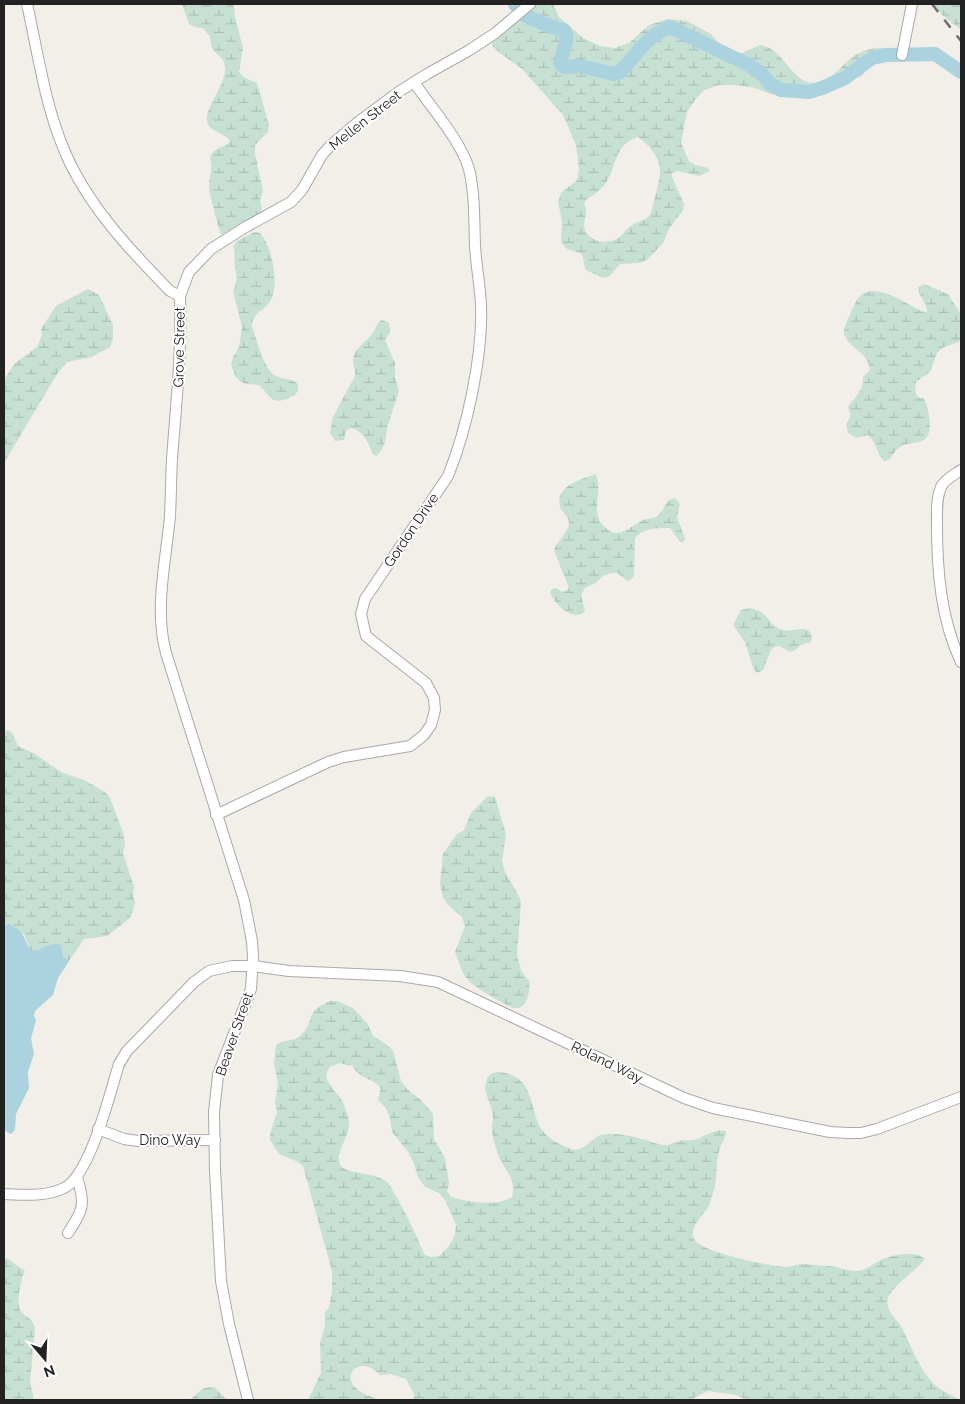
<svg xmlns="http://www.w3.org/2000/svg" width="965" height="1404" font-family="Raleway,sans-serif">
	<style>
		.wetland { fill: url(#wetland-marsh); fill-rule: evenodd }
		.water { fill: #aad3df }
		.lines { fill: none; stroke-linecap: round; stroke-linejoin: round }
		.river { stroke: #aad3df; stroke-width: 14 }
		.minor-casing { stroke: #a9a9a9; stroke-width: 12 }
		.minor { stroke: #fff; stroke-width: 10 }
		.rail { stroke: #707070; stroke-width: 2.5; stroke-dasharray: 10 10; stroke-linecap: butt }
		.labels { text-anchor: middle; stroke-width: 4; stroke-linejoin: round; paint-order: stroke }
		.street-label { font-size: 14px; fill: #222; stroke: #fff }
	</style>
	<defs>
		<pattern id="wetland-marsh" width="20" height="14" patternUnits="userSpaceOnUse" patternTransform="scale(1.25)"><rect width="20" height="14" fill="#c6e0d4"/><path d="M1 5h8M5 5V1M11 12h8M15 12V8" fill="none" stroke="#aac0b6"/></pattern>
	</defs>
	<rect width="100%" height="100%" fill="#f2efe9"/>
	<g class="wetland">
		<path d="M 182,4 L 233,4 L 235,11 L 234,14 L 243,48 L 239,72 L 245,78 L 257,83 L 269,125 L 268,132 L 255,145 L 255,154 L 263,191 L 260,200 L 262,209 L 259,215 L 229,230 L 225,234 L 221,234 C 219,231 210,195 209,189 C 208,178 214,170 210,158 C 212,147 224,149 230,141 C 224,132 210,132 207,122 C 203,107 233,79 223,60 C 220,56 215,53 212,48 C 211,45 211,41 210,37 C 208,34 205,31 203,28 L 198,28 L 189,24 Z"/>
		<path d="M 537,4 L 553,4 L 559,17 L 583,38 L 600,46 L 615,48 L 629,43 L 649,25 L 668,19 L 687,21 L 711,34 L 721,46 L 733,52 L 742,53 L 760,45 C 763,46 768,47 771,49 C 784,57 791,74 805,81 C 827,90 840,65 854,56 C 865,49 879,46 892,49 L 894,54 L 892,57 L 868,65 L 863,75 L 812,96 L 790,97 L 770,94 L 755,88 L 736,85 L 719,85 L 704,90 L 695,100 L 687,112 L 681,143 L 689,161 L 695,165 L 708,168 L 710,171 L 699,176 L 678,171 L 672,173 L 672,177 L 684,204 L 683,210 L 669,229 L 663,243 L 648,259 L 640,263 L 620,264 L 610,276 L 603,278 L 588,271 L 585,268 L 582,254 L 567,249 L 561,242 L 562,221 L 558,202 L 561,193 L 577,180 L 579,169 L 576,145 L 563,115 L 522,69 L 497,51 L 492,45 L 492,41 L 517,17 L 525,15 ZM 638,137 C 648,144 659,156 660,169 C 661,178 653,205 650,215 C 644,222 633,222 627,229 C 625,230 624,233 622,235 C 612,245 591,244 585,230 C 583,224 585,220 586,214 C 587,211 585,206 584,203 C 590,195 601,192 607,181 C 617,164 615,144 638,137 Z"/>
		<polygon points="934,4 961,4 961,30 941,14"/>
		<path d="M 254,232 L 260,233 C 272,246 281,288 269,303 C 262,312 252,313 252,327 C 257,340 264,370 276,376 C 284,380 291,378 298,384 L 298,391 L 295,395 L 287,399 L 279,401 L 273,400 L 259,385 L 246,384 L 240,381 L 235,376 L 231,365 L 233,357 L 239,347 L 242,327 L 233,291 C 241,274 232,269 235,251 L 233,247 L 237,241 Z"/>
		<path d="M 924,284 L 948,294 L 960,313 L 961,341 L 942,348 L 937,353 L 930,372 L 916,382 L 915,388 L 916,394 L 919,398 L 924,398 C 928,408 935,432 924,440 C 918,444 908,442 902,446 C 895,450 893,455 889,460 L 884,461 C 876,453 877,442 868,435 L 856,438 L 848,433 L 846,424 L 851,416 L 848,407 C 856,396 864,390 863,377 L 870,370 C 869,352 848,348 844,334 C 843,327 849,318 851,312 C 854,307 856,299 861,295 C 877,283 907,304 921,311 L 927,312 C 928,304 918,296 918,287 Z"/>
		<polygon points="88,289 99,295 113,325 113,339 110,347 92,357 67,362 57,374 4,463 4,380 14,364 37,347 42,335 41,329 56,306"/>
		<path d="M 382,320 L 389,323 L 390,332 L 385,340 L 395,363 L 395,377 L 399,391 L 387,428 L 385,442 L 381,451 L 376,456 L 373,454 C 369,444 363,430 350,428 L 346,431 L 344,440 L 335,441 L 330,433 L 333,417 L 355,376 C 356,370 353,366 353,360 C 354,348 366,342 373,333 C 376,328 375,324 382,320 Z"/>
		<path d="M 595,474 C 605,489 587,515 607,529 C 612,533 616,534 622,532 C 630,529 637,522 646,519 C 649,518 654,519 657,516 C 665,511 664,500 675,498 L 680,504 L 677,517 L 685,539 L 683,542 L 680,542 L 670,528 C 658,528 643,528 635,538 L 634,576 L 629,581 L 626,580 L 617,573 L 611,573 L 603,576 L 594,584 L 585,588 L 581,595 L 585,611 C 573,623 554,604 550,592 L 552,589 L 556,588 L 562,592 L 567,590 L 569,588 L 554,550 C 557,541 569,532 569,523 C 569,517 563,513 561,509 C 552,487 580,480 595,474 Z"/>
		<path d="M 750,608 C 753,609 758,610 761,612 C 770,618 770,626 783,630 C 793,633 812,621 812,640 L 809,643 C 797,644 799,650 790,652 L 779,646 L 774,647 L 771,650 L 763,670 L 757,673 L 753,668 L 745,642 L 733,625 L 741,610 Z"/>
		<polygon points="8,730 13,734 18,746 35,754 61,772 84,780 105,792 110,798 123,832 125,844 123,853 134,887 133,895 135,903 130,918 107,936 84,939 69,961 63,956 62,952 33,952 30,950 24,934 4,926 4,731"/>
		<path d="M 488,796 L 495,797 L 506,834 L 502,862 L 505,872 L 519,896 L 521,902 L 517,955 L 521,971 L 530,982 C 529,989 529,1003 521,1007 C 519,1008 515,1008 513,1008 C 506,1005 474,987 469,981 C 462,974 459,962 455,952 L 465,926 L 462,917 L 448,905 L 443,897 L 440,884 L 443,854 L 456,835 L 464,830 L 471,813 Z"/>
		<path d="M 330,1001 L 337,1001 L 353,1008 L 367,1023 L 373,1036 L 387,1045 L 393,1050 L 401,1081 L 407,1089 L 421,1100 L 433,1114 L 434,1139 L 445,1158 L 447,1169 L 449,1184 L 447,1191 L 451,1197 C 468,1202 496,1207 512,1197 C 516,1179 507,1173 500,1159 C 497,1151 492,1138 492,1130 C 492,1123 494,1118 492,1111 C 490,1101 483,1092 486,1082 C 490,1063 519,1075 525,1086 C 541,1117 529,1131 568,1148 C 583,1155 589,1139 601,1135 C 614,1131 636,1137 649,1141 C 655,1143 662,1146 668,1145 C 671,1144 675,1142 679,1141 C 683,1140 689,1141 694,1140 C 704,1137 715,1128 726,1131 C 726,1139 720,1144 719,1152 C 715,1166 718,1179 713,1193 C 712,1197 710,1203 708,1207 C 702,1217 691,1224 693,1237 C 696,1252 770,1266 785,1267 C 790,1267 795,1265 800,1264 C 810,1264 821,1266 830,1266 C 839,1267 848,1271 857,1271 C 865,1270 874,1264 881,1260 C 892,1255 916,1250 925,1259 C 917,1270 892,1286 888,1298 C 884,1310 897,1319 902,1328 C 912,1348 919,1369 935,1385 C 942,1391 953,1396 961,1400 L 747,1400 L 736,1395 L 708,1391 L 690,1400 L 413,1400 L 414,1394 L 406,1379 L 391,1374 L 380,1375 C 360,1354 340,1374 357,1389 C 363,1395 372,1396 379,1400 L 308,1400 L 321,1373 L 320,1342 L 325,1327 L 325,1312 L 329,1308 L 332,1292 L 332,1271 L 303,1166 L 298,1162 L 279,1154 L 270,1140 L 270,1134 L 277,1112 L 275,1103 L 278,1083 L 274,1064 L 276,1045 C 283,1039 294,1042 301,1035 C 316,1021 303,1012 330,1001 ZM 339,1063 L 352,1066 C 362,1081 370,1076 381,1088 L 378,1100 L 386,1108 L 390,1118 L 392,1132 L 409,1153 L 414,1164 L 418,1177 L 425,1187 L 439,1193 L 445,1200 L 456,1225 L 455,1235 L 449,1246 L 439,1256 L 430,1257 L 424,1254 C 416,1234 407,1215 396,1196 C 393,1192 391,1186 388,1183 C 375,1170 345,1176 340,1164 C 334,1149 354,1135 348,1116 C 346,1111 344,1104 341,1099 C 334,1089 320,1079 330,1067 Z"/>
		<path d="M 4,1258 L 8,1259 L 25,1271 C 21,1277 16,1303 20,1310 C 25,1318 31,1315 35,1328 L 30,1382 L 34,1400 L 4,1400 Z"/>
		<polygon points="209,1387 214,1387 228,1400 190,1400 202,1389"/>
	</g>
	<path class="water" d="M 9,924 C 29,934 22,941 33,952 C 42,950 51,941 61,945 L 63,956 L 69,961 L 58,978 L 53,995 L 35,1011 L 34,1015 L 36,1021 L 31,1038 L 34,1054 L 28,1072 L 29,1088 L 16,1114 L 15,1130 L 11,1134 L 8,1133 L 4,1129 L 4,926 Z"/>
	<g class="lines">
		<path class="river" d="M 515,4 L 524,15 L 552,27 L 564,30 C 570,40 562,52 560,63 L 564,67 L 580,66 L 614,74 L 620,72 C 638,54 645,37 670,27 L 749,65 L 762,74 L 770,84 L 781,90 L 809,92 L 822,88 L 845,78 L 872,58 L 887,55 L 935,54 L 961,72"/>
		<defs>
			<g id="minor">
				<path d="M 27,4 C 38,53 45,106 65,152 C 88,206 130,250 170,291 L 180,296 C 182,351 176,405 172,459 C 171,478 171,497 170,516 C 166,561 154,609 166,653 L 244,900 L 252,941 L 253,957 L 251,989 L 218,1075 L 214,1112 L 215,1170 L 221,1281 L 229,1324 L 248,1400"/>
				<polyline points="902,55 912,4"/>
				<polyline points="180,296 189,272 211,249 244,228 291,202 302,190 322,155 330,146 358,122 400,91 427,74 468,51 494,34 530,4"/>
				<path d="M 961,470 C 954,475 945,479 941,487 C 936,499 937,512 937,525 C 937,571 941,620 961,662"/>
				<path d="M 216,815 L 328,762 L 344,757 L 410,746 L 424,735 L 431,725 L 435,710 L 434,698 L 426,683 L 366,636 L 361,614 L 365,599 L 448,476 C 467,429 483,356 481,305 C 480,285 476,265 475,245 C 474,219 475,194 469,169 C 460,139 431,108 414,82"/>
				<polyline points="98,1129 124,1139 138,1141 215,1140"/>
				<path d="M 4,1194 C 24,1195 46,1197 64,1188 C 90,1176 110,1093 119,1064 L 127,1051 L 194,982 L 209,971 L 232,966 L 253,966 L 289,971 L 400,976 L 438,982 L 684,1098 L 713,1108 L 830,1132 L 848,1133 L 861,1133 L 877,1129 L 961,1097"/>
				<path d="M 68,1233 C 83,1210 86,1205 77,1177"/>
			</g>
		</defs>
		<use href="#minor" class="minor-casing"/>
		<use href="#minor" class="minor"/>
		<polyline class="rail" points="932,4 961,41"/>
	</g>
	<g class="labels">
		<g class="street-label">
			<text transform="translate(365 120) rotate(-38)" y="5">Mellen Street</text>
			<text transform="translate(179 347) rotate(-89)" y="5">Grove Street</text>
			<text transform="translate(411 530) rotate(-56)" y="5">Gordon Drive</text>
			<text transform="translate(234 1034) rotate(-71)" y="5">Beaver Street</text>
			<text transform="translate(607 1062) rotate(26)" y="5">Roland Way</text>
			<text x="170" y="1145">Dino Way</text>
		</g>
	</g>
	<rect width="965" height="1404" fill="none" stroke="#222222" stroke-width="10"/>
	<g transform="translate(45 1359) rotate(161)" stroke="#ffffff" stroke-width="4" paint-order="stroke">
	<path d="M0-4L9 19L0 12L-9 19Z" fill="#222222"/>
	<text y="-8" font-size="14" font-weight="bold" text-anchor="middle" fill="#222222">N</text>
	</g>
</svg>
